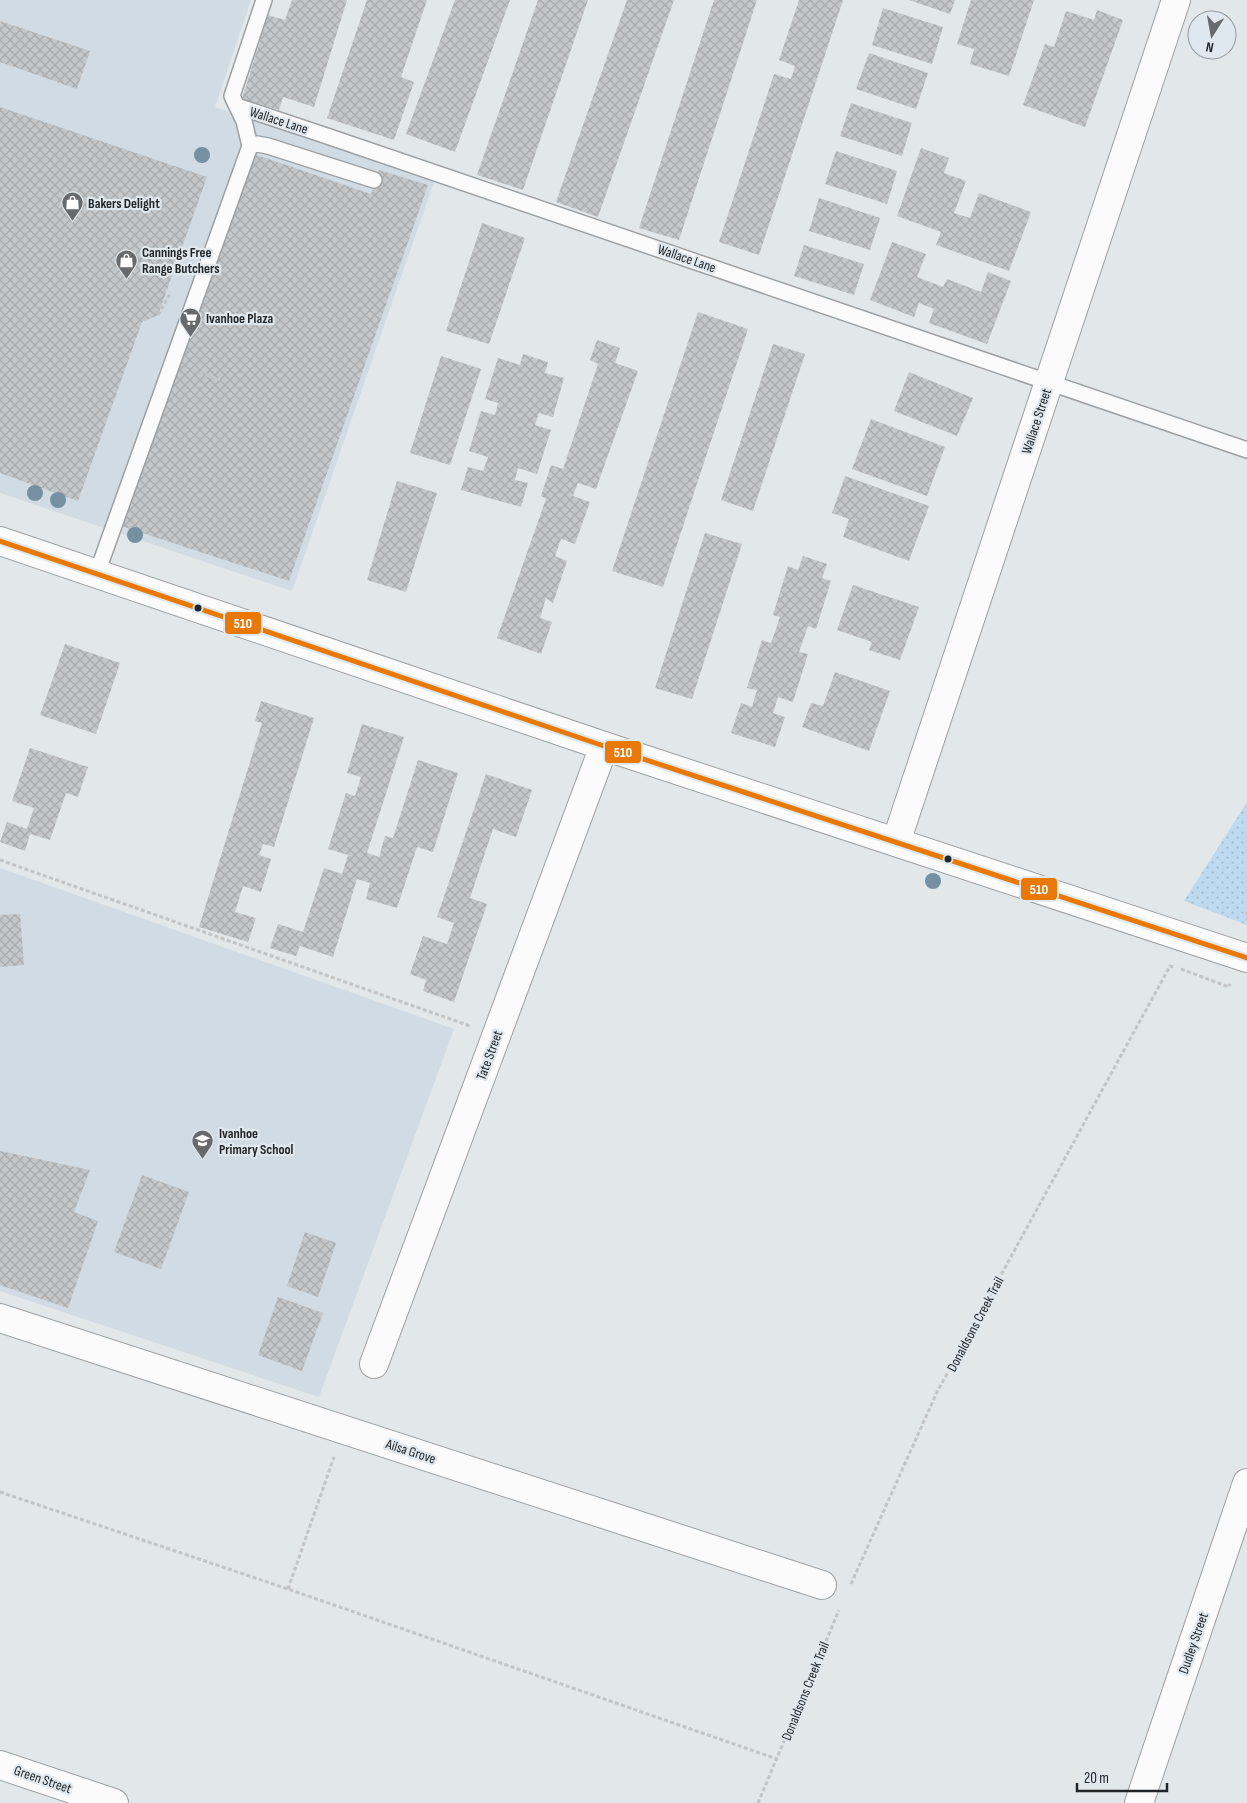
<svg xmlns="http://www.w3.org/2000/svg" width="1247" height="1803" font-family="'Sofia Sans Condensed',sans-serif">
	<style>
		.built { fill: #d1dbe3 }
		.park { fill: url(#park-dots) }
		.building { fill: url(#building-cross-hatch) }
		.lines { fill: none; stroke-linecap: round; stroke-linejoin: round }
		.service-casing { stroke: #9ca0a2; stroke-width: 18 }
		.minor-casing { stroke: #9ca0a2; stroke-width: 30 }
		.secondary-casing { stroke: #9ca0a2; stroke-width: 30 }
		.path { stroke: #c2c4c6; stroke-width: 3; stroke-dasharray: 4 2.5; stroke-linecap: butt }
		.service { stroke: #fbfbfc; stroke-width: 15 }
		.minor { stroke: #fbfbfc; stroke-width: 28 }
		.secondary { stroke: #fbfbfc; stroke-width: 28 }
		.bus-1-casing { stroke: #dfe8ee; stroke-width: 9 }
		.bus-1 { stroke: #e97904; stroke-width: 5 }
		.tree { fill: #7590a1 }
		.bus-dot { fill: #232628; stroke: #dfe8ee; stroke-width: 2 }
		.labels { text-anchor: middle; stroke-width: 4.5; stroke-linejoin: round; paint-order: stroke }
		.street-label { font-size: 14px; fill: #232628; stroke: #dfe8ee }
		.poi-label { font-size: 14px; font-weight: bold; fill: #232628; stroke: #dfe8ee; text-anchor: start }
		.line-badge { stroke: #dfe8ee; stroke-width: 2 }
		.badge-label { font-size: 14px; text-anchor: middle; font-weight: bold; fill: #fff }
	</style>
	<defs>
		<pattern id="park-dots" width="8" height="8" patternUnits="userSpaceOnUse" patternTransform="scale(1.25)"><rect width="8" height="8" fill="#bedaf0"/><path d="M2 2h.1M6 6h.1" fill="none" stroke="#a3bbce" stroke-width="1.8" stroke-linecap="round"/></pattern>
		<pattern id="building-cross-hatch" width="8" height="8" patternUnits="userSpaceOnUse" patternTransform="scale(1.25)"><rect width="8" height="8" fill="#c3c7c9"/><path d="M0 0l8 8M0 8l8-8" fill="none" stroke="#a7abad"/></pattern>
	</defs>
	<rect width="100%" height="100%" fill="#e2e7ea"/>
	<g class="built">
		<polygon points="0,0 251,0 215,107 434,182 292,591 0,493"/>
		<polygon points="0,868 454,1029 319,1397 0,1291"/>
	</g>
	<polygon class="park" points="1247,802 1247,925 1184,901"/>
	<g class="building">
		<polygon points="292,0 347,0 314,107 283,97 279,110 242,99 268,15 285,20"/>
		<polygon points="367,0 427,0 401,77 414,82 394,140 327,118"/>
		<polygon points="455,0 510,0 455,152 406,134"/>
		<polygon points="538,0 588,0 523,190 477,175"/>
		<polygon points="627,0 674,0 598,217 556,202"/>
		<polygon points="714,0 757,0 679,240 639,228"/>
		<polygon points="799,0 843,0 759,255 719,242 774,74 791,79 795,66 779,60"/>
		<polygon points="909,0 955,0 950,14"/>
		<polygon points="971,0 1034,0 1009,76 970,64 974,49 957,44"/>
		<polygon points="883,8 943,27 932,64 872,45"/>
		<polygon points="1097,10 1123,20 1085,127 1023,105 1045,44 1054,47 1066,11 1094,20"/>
		<polygon points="0,21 90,51 77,89 0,62"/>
		<polygon points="869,53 928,73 916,109 856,89"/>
		<polygon points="851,103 912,123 902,156 840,136"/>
		<polygon points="0,107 207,177 158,315 142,322 78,501 0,473"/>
		<polygon points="921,148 949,158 944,173 966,181 954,213 970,218 979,193 1031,212 1009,271 936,245 941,232 897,216"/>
		<polygon points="836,151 897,171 887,204 825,184"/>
		<polygon points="254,154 371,194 379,170 428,185 289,581 121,526"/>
		<polygon points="819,198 880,218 870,250 809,231"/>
		<polygon points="482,223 525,238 489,344 446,331"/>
		<polygon points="892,242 926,254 917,277 943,287 947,279 981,292 988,272 1011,281 987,344 929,323 934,309 919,303 914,317 870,300"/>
		<polygon points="804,245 864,264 854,295 794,276"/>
		<polygon points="698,312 748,329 663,587 612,571"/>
		<polygon points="597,340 620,348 615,363 638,371 596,489 578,483 573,496 590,502 575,544 561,539 555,556 567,561 553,603 546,598 540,618 552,622 541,654 497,638 546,499 541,496 551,465 563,469 598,364 590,360"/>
		<polygon points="773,344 805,354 753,511 721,500"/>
		<polygon points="523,354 548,362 545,373 564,378 553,417 539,413 535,425 551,430 537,474 518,468 515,480 528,483 521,507 461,490 468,467 483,471 488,457 469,451 481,411 495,415 498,403 485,399 498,358 520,365"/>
		<polygon points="441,356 481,369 450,465 410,453"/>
		<polygon points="909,372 973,398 957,436 894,411"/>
		<polygon points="871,419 945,447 927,496 852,469"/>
		<polygon points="845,476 929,506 909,561 843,537 849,519 832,513"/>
		<polygon points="397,481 437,493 406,592 367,580"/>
		<polygon points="705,533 742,544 692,699 655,688"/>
		<polygon points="803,556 827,564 822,578 831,581 816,629 808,626 799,652 808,654 793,702 778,697 773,713 785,717 775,747 731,733 741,703 752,707 757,690 747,688 762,640 771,643 780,617 773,615 788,566 798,570"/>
		<polygon points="853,585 919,607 900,660 869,650 872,642 837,630"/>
		<polygon points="65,644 120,663 96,734 40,715"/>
		<polygon points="835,672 890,691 869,751 802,727 811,703 823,706"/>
		<polygon points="261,701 314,718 274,847 263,844 259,855 271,859 261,892 243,886 235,912 256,918 248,942 199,927 262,723 255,721"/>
		<polygon points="362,724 404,737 367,853 379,857 385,836 393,838 418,760 458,773 433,852 417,847 397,908 366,899 370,883 357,879 333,957 300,946 296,956 270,948 278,924 303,932 324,868 342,874 348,855 328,849 346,793 355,796 361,777 347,773"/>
		<polygon points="30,748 88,767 78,797 66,793 50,840 30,834 25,851 0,842 7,822 27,829 34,808 12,801"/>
		<polygon points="486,774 532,790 516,837 493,829 470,898 487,904 454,1002 423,991 426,980 410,974 423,936 447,944 454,923 437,917"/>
		<polygon points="20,914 24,965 0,967 0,915"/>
		<polygon points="0,1151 90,1170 74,1212 98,1221 68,1308 0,1285"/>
		<polygon points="142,1175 189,1192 161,1269 114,1252"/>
		<polygon points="305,1232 336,1243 318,1297 287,1286"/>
		<polygon points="278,1297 323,1313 302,1371 258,1355"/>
	</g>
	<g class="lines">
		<defs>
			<g id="service">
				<polyline points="237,106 321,134"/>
				<polyline points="324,135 1247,450"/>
				<polyline points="250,146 244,121 232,96 264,0"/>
				<polyline points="97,573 250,146 257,144 268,146 374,180"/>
			</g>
			<g id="minor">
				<polyline points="896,842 1176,0"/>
				<polyline points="0,1318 822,1585"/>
				<polyline points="374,1364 604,746"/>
				<polyline points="0,1765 114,1803"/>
				<polyline points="1139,1803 1247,1483"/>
			</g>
			<polyline id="secondary" points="0,541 604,746 1247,958"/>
		</defs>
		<use href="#service" class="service-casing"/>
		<use href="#minor" class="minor-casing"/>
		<use href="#secondary" class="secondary-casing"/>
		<g class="path">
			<polyline points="158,315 171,292"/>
			<polyline points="193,370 220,380"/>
			<polyline points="0,860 470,1026"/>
			<polyline points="1247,912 1247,920"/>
			<polyline points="1181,969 1229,987 1230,984"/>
			<polyline points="0,1492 288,1589 777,1759"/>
			<polyline points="851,1584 937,1392 1170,966 1173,967"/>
			<polyline points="288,1589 334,1457"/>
			<polyline points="758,1803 839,1610"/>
		</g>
		<use href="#service" class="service"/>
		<use href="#minor" class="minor"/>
		<use href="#secondary" class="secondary"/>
		<defs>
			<polyline id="bus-1" points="0,541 604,746 1247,958"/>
		</defs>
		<use href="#bus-1" class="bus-1-casing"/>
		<use href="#bus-1" class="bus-1"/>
	</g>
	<g class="tree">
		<circle cx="202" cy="155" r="8"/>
		<circle cx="35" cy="493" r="8"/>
		<circle cx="58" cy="500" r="8"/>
		<circle cx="135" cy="535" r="8"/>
		<circle cx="933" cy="881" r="8"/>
	</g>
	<defs>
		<symbol id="shop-pin" viewBox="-11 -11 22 30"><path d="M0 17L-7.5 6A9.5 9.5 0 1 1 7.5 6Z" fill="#666a6c" stroke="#dfe8ee"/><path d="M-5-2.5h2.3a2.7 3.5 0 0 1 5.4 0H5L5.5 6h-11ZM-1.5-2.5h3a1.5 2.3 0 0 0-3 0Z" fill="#fff"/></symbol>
		<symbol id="supermarket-pin" viewBox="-11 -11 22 30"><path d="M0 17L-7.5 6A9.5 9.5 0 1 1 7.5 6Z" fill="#666a6c" stroke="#dfe8ee"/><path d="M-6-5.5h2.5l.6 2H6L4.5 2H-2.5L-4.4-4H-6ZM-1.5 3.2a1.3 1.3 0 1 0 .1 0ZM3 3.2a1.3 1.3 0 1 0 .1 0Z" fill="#fff"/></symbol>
		<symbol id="school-pin" viewBox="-11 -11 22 30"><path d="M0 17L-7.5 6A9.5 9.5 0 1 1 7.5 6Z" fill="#666a6c" stroke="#dfe8ee"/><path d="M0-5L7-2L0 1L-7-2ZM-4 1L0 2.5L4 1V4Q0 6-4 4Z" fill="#fff"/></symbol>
	</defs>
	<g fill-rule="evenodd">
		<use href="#shop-pin" x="60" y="190" width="25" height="34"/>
		<use href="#shop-pin" x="114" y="248" width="25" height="34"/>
		<use href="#supermarket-pin" x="178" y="306" width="25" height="34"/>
		<use href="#school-pin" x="190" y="1128" width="25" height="34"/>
	</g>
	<g class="bus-dot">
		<circle cx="198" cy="608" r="4.5"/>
		<circle cx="948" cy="859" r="4.5"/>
	</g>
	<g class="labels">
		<g class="street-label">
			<text transform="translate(279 120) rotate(18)" y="5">Wallace Lane</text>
			<text transform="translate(687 258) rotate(19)" y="5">Wallace Lane</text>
			<text transform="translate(1036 421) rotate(-72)" y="5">Wallace Street</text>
			<text transform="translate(489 1055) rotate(-70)" y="5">Tate Street</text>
			<text transform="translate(975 1324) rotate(-62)" y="5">Donaldsons Creek Trail</text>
			<text transform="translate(411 1451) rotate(18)" y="5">Ailsa Grove</text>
			<text transform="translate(1193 1643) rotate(-71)" y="5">Dudley Street</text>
			<text transform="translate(805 1691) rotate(-68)" y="5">Donaldsons Creek Trail</text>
			<text transform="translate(43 1779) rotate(19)" y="5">Green Street</text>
		</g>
		<g class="poi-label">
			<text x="88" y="208">Bakers Delight</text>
			<text x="142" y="257">Cannings Free<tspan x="142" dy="16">Range Butchers</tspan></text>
			<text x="206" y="323">Ivanhoe Plaza</text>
			<text x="219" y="1138">Ivanhoe<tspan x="219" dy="16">Primary School</tspan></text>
		</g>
	</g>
	<g class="line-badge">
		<rect x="224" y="611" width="38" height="24" rx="5" fill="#e97904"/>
		<rect x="604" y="740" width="38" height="24" rx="5" fill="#e97904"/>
		<rect x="1020" y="877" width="38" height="24" rx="5" fill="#e97904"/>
	</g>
	<g class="badge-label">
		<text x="243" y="628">510</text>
		<text x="623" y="757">510</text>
		<text x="1039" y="894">510</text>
	</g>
	<g transform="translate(1212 35) rotate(191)"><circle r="24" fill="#dfe8ee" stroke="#949a9f"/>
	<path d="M0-4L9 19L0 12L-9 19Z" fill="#666a6c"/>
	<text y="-8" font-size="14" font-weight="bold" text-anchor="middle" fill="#232628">N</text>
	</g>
	<path d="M1077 1783v8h90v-8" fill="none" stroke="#232628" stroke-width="2.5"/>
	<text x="1084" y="1783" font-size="15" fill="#232628" stroke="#dfe8ee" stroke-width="4" paint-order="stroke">20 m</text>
</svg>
